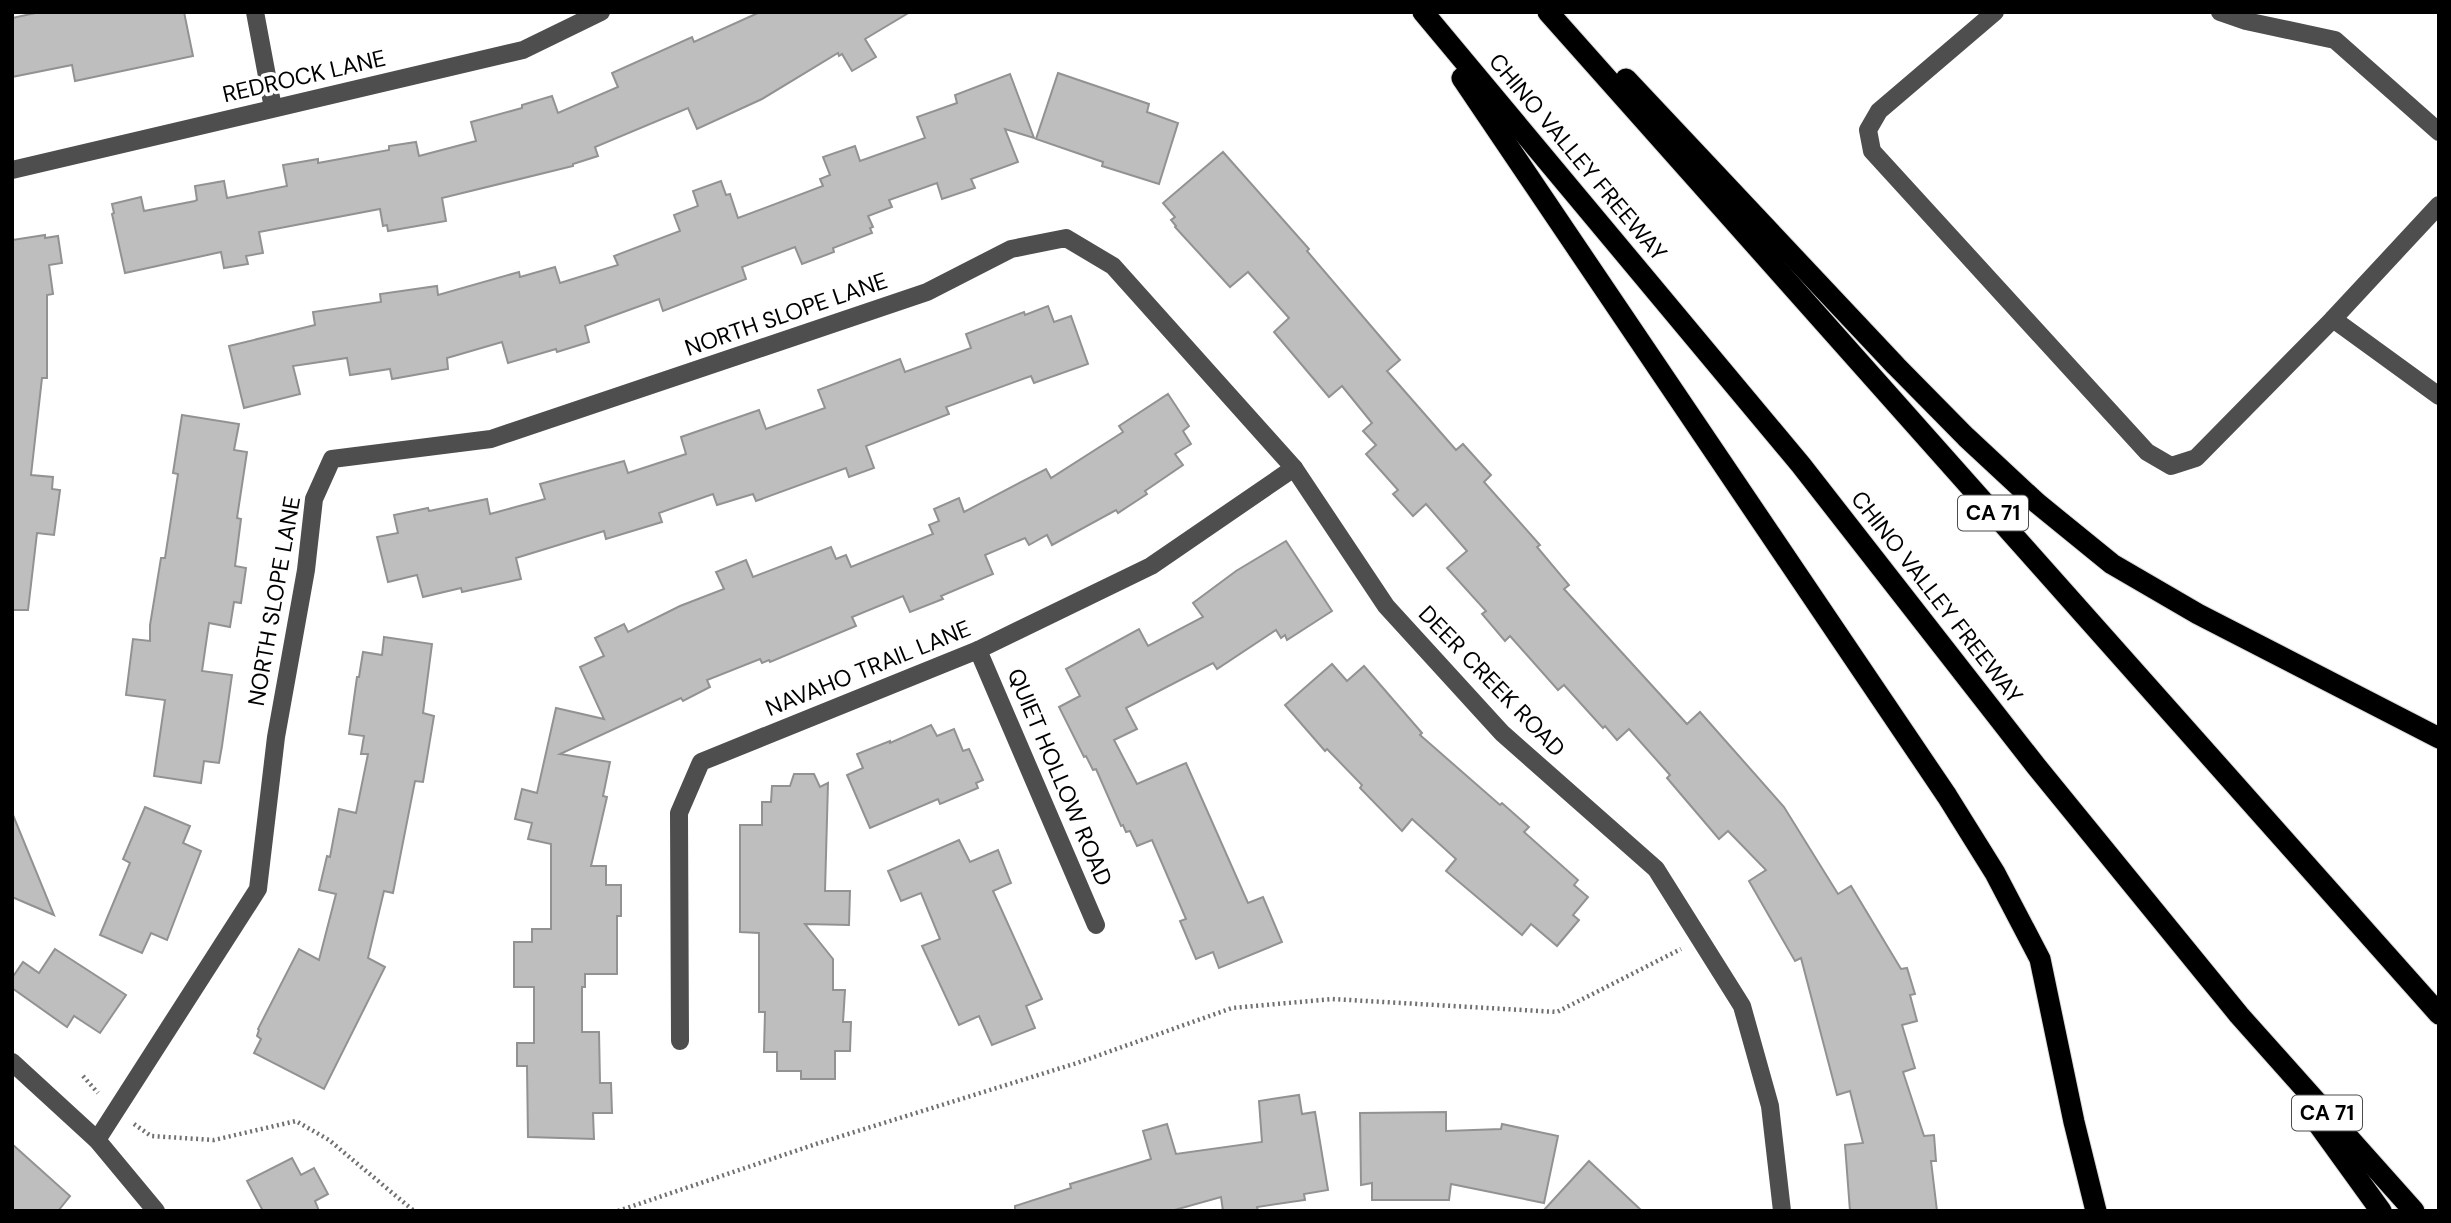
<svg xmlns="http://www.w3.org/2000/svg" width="2451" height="1223" font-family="'DM Sans',sans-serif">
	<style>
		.building { fill: #bebebe; stroke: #929292; stroke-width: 2 }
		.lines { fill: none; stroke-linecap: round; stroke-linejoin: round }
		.highway-casing { stroke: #dbdbdb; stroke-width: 23 }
		.path { stroke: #707070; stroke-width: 4.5; stroke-dasharray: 2 3.5; stroke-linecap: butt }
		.minor { stroke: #4e4e4e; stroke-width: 18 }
		.highway { stroke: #000; stroke-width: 21 }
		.labels { text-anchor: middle; stroke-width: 7; stroke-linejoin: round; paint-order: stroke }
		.shield { fill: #fff; stroke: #4c4c4c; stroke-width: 2 }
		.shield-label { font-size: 21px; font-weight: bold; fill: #000 }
		.street-label { font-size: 23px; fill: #000; stroke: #fff }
	</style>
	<rect width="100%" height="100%" fill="#fff"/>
	<g class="building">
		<polygon points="40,12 184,12 193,56 75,81 72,65 12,77 12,18"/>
		<polygon points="760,12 910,12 865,39 876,57 852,71 842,54 839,56 838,53 762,99 697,129 688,108 595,147 598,156 573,164 573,166 442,198 446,221 388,231 387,225 383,226 380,209 259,232 263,253 246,256 248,264 224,268 221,252 125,273 112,214 114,213 112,204 141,197 144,211 195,201 197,200 195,186 224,181 227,198 287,186 283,165 318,159 318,163 389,150 389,146 416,142 419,156 476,141 471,122 522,108 522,105 552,96 558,113 618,87 612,73 692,37 694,42"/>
		<polygon points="1058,73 1149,104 1147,112 1178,123 1159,184 1102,166 1103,162 1036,139"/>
		<polygon points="1010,74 1034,138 1005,129 1018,162 971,179 975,188 942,199 937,183 889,200 892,207 868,216 873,227 870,228 872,233 833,248 834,252 802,264 795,247 742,267 746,279 663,311 659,299 585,326 589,342 557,352 556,349 508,363 502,342 447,358 448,369 392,379 390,369 350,375 347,358 293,366 300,394 244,408 229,346 315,325 313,312 381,302 380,294 437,286 438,295 519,272 520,277 555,267 560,283 618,265 614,256 680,231 674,215 698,206 693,191 721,181 726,195 730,194 738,218 823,186 820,179 830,175 823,157 855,146 860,161 925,138 917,117 957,103 955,95"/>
		<polygon points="1223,152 1309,249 1307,251 1400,360 1387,371 1456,450 1463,444 1491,475 1484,482 1540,545 1537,547 1569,585 1564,589 1687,724 1700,712 1784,807 1838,894 1851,886 1901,969 1907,968 1915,994 1910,995 1917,1021 1902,1025 1915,1068 1903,1072 1924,1136 1934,1135 1936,1161 1931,1161 1937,1211 1850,1211 1845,1145 1863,1143 1850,1091 1837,1095 1801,958 1795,961 1749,881 1766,870 1728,831 1719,839 1667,778 1670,775 1629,729 1617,740 1605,726 1603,728 1564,685 1558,690 1510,636 1505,641 1482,614 1486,611 1447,568 1467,551 1426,504 1413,516 1393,494 1398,490 1366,454 1376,445 1363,431 1372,423 1342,386 1329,397 1274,332 1289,318 1248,272 1230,287 1175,227 1176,226 1171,220 1175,217 1163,203"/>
		<polygon points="45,235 45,238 58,236 62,263 49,265 53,294 47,295 47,378 42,378 31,475 53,477 52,489 60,490 54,535 37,533 28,610 12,610 12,240"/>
		<polygon points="1048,306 1054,322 1071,316 1088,364 1034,383 1031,376 946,407 949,414 866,446 874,468 849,477 846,468 756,501 753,494 717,505 713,494 659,513 662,522 606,539 604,531 516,558 521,579 462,592 461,588 423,597 417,575 388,582 377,537 398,533 394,515 428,508 429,511 487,499 490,514 545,499 540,484 624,461 628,473 686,454 681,437 759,410 766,429 825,408 818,390 900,359 905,372 971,348 966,334 1024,312 1025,315"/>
		<polygon points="1168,394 1189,426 1183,431 1191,444 1175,454 1183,465 1145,491 1147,494 1118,513 1116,510 1052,545 1047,535 1029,545 1025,538 985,555 993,574 941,596 943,599 910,612 903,596 852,617 856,626 770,662 769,660 762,663 760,659 707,680 710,687 683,701 681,698 560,754 610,762 603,796 607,797 591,866 606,866 606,885 621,885 621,916 617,916 617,974 585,974 585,987 582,987 582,1032 599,1032 600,1083 611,1083 612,1113 593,1113 594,1139 528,1137 527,1066 517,1066 517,1043 534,1043 534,987 514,987 514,942 532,942 532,929 551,929 551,844 528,839 532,823 515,819 522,789 537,793 556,708 604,719 580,667 604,656 595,638 624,624 628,632 680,606 724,589 716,572 746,560 753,577 831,547 836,559 846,555 851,567 933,534 929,525 939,521 934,509 959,498 964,512 1046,469 1051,478 1123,432 1119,426"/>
		<polygon points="182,415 239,424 234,450 247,452 237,518 241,519 235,566 246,568 241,603 234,602 230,627 209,623 202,671 232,675 222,746 219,763 204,761 201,783 154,776 165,700 126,695 133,639 150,641 150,625 161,558 165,558 178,474 173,473"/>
		<polygon points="1286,541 1332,611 1287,640 1285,635 1281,638 1276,630 1217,669 1213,663 1126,708 1137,729 1114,740 1137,784 1186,763 1248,903 1263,897 1282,942 1219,968 1213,952 1196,959 1180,921 1186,919 1152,840 1137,846 1130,831 1126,832 1123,825 1121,826 1096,769 1093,770 1086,756 1084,757 1059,707 1080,696 1066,669 1139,629 1148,646 1203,617 1193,603 1236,571"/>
		<polygon points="384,637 432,644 423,713 434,716 423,782 415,781 393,893 384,891 368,958 385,967 324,1089 254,1053 261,1039 257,1036 259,1030 258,1029 299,949 319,960 336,894 319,890 327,856 330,857 339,809 356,813 368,754 361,754 364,736 349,734 357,677 359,677 363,652 382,655"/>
		<polygon points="1332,664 1347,681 1364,666 1422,733 1420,735 1500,805 1502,803 1529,827 1524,832 1578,880 1574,885 1588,897 1573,915 1579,920 1557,946 1531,924 1522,935 1446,871 1456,859 1412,819 1402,831 1360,788 1362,785 1327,749 1325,751 1285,705"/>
		<polygon points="931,725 937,736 954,729 963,751 969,749 983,780 976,783 978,788 940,804 938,799 870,828 847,775 863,768 857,754 890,741 890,743"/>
		<polygon points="794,774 814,774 820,787 828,783 825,891 850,891 849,925 805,924 833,959 833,990 845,990 843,1022 851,1022 850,1051 835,1051 835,1079 801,1079 801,1071 777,1071 777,1052 764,1052 765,1012 759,1012 759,933 740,932 740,825 762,825 762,802 771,802 772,786 790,786"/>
		<polygon points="145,807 190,826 183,843 201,851 167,940 151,933 142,953 100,935 130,863 123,859"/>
		<polygon points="12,815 13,815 54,915 12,897"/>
		<polygon points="959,840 970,862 998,850 1011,883 993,891 1042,999 1026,1006 1035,1028 992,1045 979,1016 959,1025 922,946 940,939 921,893 901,901 888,871"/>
		<polygon points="55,949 126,995 100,1033 74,1016 67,1027 12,988 12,978 23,962 39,973"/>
		<polygon points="1299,1095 1302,1114 1315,1112 1328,1190 1304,1194 1305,1200 1257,1207 1258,1211 1223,1211 1221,1197 1171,1211 1015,1211 1015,1206 1071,1188 1070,1184 1151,1159 1143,1131 1167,1124 1176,1154 1262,1142 1259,1101"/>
		<polygon points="1446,1112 1446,1131 1501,1129 1502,1124 1558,1136 1544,1203 1451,1184 1449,1200 1372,1200 1372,1183 1361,1185 1360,1113"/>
		<polygon points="12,1144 70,1196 58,1211 12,1211"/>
		<polygon points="292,1158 301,1175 314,1168 328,1194 315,1201 319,1211 263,1211 247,1181"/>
		<polygon points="1589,1161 1642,1211 1543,1211"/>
	</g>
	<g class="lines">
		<defs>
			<g id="highway">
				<polyline points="1423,12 1801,465 2036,766 2239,1015 2414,1211"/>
				<polyline points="1548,12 2439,1014"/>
				<polyline points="1462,78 1947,796 1995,873 2040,959 2074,1122 2096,1211"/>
				<polyline points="1626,79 1896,366 1966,437 2037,503 2112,564 2198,614 2439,738"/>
				<polyline points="2308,1110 2381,1211"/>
			</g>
		</defs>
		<use href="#highway" class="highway-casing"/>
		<g class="path">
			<polyline points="83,1076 98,1093"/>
			<polyline points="134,1124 151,1136 214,1140 296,1121 329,1140 414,1211"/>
			<polyline points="618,1211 816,1144 1077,1063 1232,1008 1332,999 1557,1012 1681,949"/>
		</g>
		<g class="minor">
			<polyline points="255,12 273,108"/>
			<polyline points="1995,12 1879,111 1868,130 1872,151 2147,452 2171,466 2196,458 2333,319"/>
			<polyline points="2220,12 2246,21 2335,40 2439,132"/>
			<polyline points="12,170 523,50 601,12"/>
			<polyline points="2439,205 2333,319 2439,396"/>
			<polyline points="978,650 1096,925"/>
			<polyline points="680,1041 679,813 701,762 978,650 1151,566 1294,468"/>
			<polyline points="12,1062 97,1140 156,1211"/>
			<polyline points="97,1140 258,889 276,737 306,570 314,499 332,459 491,439 927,292 1011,249 1066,238 1113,266 1294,468 1386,606 1502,733 1656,869 1742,1006 1770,1106 1782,1211"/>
		</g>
		<use href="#highway" class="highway"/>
	</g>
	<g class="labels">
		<g class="shield">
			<rect x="1958" y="495.5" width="70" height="35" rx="5"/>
			<rect x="2292" y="1095.5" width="70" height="35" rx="5"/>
		</g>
		<g class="shield-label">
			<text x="1993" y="520">CA 71</text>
			<text x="2327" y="1120">CA 71</text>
		</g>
		<g class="street-label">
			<text transform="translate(304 76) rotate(-13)" y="8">REDROCK LANE</text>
			<text transform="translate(1578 157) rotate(50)" y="8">CHINO VALLEY FREEWAY</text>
			<text transform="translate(786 314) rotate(-19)" y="8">NORTH SLOPE LANE</text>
			<text transform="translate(1937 597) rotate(52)" y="8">CHINO VALLEY FREEWAY</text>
			<text transform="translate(274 601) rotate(-80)" y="8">NORTH SLOPE LANE</text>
			<text transform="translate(868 668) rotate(-22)" y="8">NAVAHO TRAIL LANE</text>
			<text transform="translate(1492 681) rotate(46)" y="8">DEER CREEK ROAD</text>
			<text transform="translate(1060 777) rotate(67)" y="8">QUIET HOLLOW ROAD</text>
		</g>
	</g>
	<rect width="2451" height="1223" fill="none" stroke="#000000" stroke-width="28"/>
</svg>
